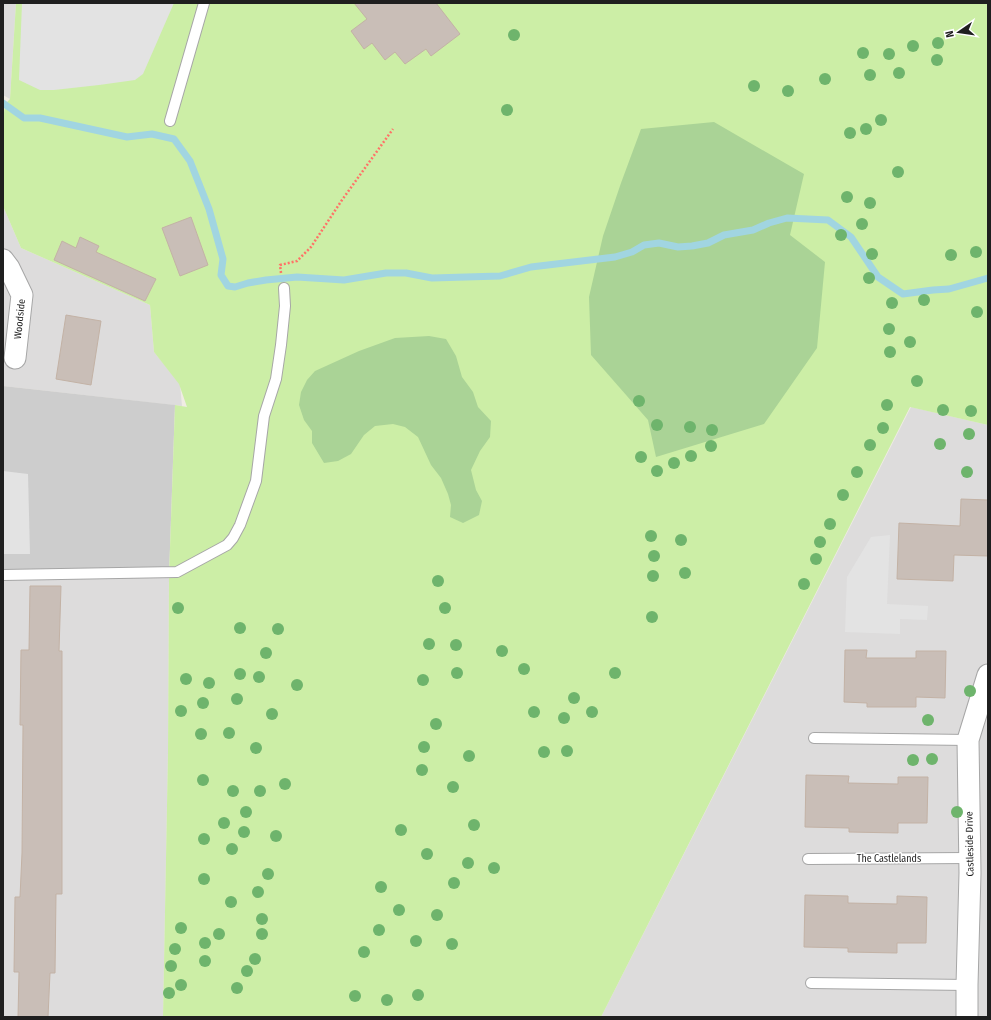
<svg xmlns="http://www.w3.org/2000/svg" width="991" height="1020" font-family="'Fira Sans Condensed',sans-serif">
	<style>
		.residential { fill: #dddcdc }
		.religious { fill: #cdcdcd }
		.grass { fill: #cceea6 }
		.forest { fill: #aad396 }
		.parking { fill: #e3e3e3 }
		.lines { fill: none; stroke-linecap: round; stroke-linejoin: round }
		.stream { stroke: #a1d5e1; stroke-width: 7 }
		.building { fill: #c9beb7; stroke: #c3b2a5 }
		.service-casing { stroke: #a6a6a6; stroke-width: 12 }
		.minor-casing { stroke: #a6a6a6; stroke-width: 23 }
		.path { stroke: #ff7267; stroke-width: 2.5; stroke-dasharray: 2 2; stroke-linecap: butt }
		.service { stroke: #fff; stroke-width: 10 }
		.minor { stroke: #fff; stroke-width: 21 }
		.tree { fill: #6eb46c }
		.labels { text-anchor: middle; stroke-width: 3; stroke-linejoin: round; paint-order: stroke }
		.street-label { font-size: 10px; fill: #1f1f1f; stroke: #fff }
	</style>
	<rect width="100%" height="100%" fill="#f0ece4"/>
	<g class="residential">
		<polygon points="3,3 16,3 10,99 3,95"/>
		<polygon points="3,206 21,248 150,305 154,352 180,384 182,406 3,386"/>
		<polygon points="911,407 988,425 988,1017 601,1017"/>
		<polygon points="3,576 169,576 168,752 163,1017 3,1017"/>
	</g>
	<polygon class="religious" points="3,386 175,405 169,576 3,576"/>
	<polygon class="grass" points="16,3 988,3 988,425 910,407 601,1017 163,1017 168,752 169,576 175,405 187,407 179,384 154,352 150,305 21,248 3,206 3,122 5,104 10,99"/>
	<g class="forest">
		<polygon points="714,122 804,174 790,235 825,262 817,348 764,424 656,457 648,420 591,355 589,297 603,236 621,183 641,129"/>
		<polygon points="429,336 446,339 456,356 462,377 473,392 478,407 491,421 490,437 480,451 471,470 476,490 482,501 479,515 463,523 450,517 451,505 448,494 441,478 431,465 418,437 405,427 393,424 375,426 364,435 351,454 338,461 324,463 312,443 312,431 304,420 299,405 301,392 307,380 315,371 359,351 395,338"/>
	</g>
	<g class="parking">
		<polygon points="22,3 174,3 143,74 135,80 99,85 54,90 40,90 19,80"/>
		<polygon points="3,471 28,474 30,554 3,554"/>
		<polygon points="890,535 887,604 928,606 927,620 900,619 900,634 845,632 847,577 871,537"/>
	</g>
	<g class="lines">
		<polyline class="stream" points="3,103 24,118 40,118 127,137 152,134 174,139 190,161 209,209 223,259 221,275 228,286 235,287 248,283 266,280 297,277 344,280 386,273 406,273 432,278 500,276 531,267 615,257 632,252 644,245 659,243 678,247 692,246 708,243 724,235 753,230 769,223 787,218 828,220 851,237 878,277 903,294 933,290 949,289 988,278"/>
	</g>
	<g class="building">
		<polygon points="354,3 436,3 460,34 431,56 426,49 405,64 395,52 385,60 372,43 364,49 351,31 367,19"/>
		<polygon points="191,217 208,265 180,276 162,228"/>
		<polygon points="80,237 99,246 96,252 156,279 145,301 54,260 62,241 76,248"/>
		<polygon points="66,315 101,321 91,385 56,379"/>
		<polygon points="961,499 988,500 988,556 954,555 953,581 897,579 899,523 960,526"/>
		<polygon points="30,586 61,586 59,651 62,651 62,894 56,894 55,973 50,973 48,1017 18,1017 19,972 14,972 15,897 20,897 22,853 23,725 20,725 21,650 29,650"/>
		<polygon points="845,650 867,650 866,658 916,658 916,651 946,651 945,698 916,697 916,707 867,707 867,703 844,702"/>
		<polygon points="806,775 849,776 848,783 898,784 898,777 928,777 927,823 898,823 898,833 849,832 849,828 805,827"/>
		<polygon points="805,895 848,896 848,903 897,904 897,896 927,897 926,943 897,943 897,953 848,952 848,948 804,947"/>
	</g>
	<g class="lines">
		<defs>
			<g id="service">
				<polyline points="170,121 204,3"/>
				<polyline points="3,575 177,572 227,545 233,538 240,525 256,481 264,416 276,379 281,345 285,306 284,288"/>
				<polyline points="814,738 968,740"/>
				<polyline points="808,859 969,858"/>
				<polyline points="811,983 967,985"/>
			</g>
			<g id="minor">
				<polyline points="3,260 9,268 22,295 15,358"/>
				<polyline points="967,1017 967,985 970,873 968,740 988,675"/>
			</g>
		</defs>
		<use href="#service" class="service-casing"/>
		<use href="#minor" class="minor-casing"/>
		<polyline class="path" points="281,273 280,265 297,261 311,247 342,200 393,129"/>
		<use href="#service" class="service"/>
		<use href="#minor" class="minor"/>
	</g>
	<g class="tree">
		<circle cx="514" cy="35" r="6"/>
		<circle cx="938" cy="43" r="6"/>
		<circle cx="913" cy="46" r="6"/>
		<circle cx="863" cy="53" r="6"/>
		<circle cx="889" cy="54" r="6"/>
		<circle cx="937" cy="60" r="6"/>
		<circle cx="899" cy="73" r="6"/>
		<circle cx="870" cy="75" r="6"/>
		<circle cx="825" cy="79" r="6"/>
		<circle cx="754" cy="86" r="6"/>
		<circle cx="788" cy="91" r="6"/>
		<circle cx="507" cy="110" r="6"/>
		<circle cx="881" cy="120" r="6"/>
		<circle cx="866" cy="129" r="6"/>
		<circle cx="850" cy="133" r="6"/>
		<circle cx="898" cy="172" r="6"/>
		<circle cx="847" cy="197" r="6"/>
		<circle cx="870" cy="203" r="6"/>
		<circle cx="862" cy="224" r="6"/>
		<circle cx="841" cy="235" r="6"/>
		<circle cx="976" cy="252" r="6"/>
		<circle cx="872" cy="254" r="6"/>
		<circle cx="951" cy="255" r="6"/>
		<circle cx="869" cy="278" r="6"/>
		<circle cx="924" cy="300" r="6"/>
		<circle cx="892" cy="303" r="6"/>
		<circle cx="977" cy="312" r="6"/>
		<circle cx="889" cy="329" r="6"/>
		<circle cx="910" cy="342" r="6"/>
		<circle cx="890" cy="352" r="6"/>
		<circle cx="917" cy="381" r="6"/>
		<circle cx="639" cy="401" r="6"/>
		<circle cx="887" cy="405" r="6"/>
		<circle cx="943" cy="410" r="6"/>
		<circle cx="971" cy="411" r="6"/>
		<circle cx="657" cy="425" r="6"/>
		<circle cx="690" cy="427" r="6"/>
		<circle cx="883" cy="428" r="6"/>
		<circle cx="712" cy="430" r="6"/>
		<circle cx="969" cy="434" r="6"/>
		<circle cx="940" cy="444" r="6"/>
		<circle cx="870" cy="445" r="6"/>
		<circle cx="711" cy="446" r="6"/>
		<circle cx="691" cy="456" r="6"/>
		<circle cx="641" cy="457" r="6"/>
		<circle cx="674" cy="463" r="6"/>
		<circle cx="657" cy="471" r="6"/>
		<circle cx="857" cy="472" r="6"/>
		<circle cx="967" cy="472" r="6"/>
		<circle cx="843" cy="495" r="6"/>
		<circle cx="830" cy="524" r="6"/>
		<circle cx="651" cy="536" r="6"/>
		<circle cx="681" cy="540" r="6"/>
		<circle cx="820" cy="542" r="6"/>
		<circle cx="654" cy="556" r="6"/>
		<circle cx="816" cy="559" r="6"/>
		<circle cx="685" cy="573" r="6"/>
		<circle cx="653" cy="576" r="6"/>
		<circle cx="438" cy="581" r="6"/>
		<circle cx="804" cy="584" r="6"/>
		<circle cx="178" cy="608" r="6"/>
		<circle cx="445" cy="608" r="6"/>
		<circle cx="652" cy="617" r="6"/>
		<circle cx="240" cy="628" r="6"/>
		<circle cx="278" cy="629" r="6"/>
		<circle cx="429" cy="644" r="6"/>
		<circle cx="456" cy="645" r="6"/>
		<circle cx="502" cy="651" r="6"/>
		<circle cx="266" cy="653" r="6"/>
		<circle cx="524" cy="669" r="6"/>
		<circle cx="457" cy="673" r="6"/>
		<circle cx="615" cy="673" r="6"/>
		<circle cx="240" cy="674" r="6"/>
		<circle cx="259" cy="677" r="6"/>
		<circle cx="186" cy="679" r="6"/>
		<circle cx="423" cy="680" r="6"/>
		<circle cx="209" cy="683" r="6"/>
		<circle cx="297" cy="685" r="6"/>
		<circle cx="970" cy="691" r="6"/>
		<circle cx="574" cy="698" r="6"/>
		<circle cx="237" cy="699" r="6"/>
		<circle cx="203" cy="703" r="6"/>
		<circle cx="181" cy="711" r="6"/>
		<circle cx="534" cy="712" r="6"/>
		<circle cx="592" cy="712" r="6"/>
		<circle cx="272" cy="714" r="6"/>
		<circle cx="564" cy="718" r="6"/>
		<circle cx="928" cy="720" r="6"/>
		<circle cx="436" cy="724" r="6"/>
		<circle cx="229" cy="733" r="6"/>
		<circle cx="201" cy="734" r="6"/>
		<circle cx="424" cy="747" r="6"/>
		<circle cx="256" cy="748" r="6"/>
		<circle cx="567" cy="751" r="6"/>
		<circle cx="544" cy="752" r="6"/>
		<circle cx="469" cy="756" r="6"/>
		<circle cx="932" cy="759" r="6"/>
		<circle cx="913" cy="760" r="6"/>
		<circle cx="422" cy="770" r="6"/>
		<circle cx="203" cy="780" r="6"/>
		<circle cx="285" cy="784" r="6"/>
		<circle cx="453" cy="787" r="6"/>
		<circle cx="233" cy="791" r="6"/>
		<circle cx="260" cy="791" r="6"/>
		<circle cx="246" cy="812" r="6"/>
		<circle cx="957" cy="812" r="6"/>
		<circle cx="224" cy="823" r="6"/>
		<circle cx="474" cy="825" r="6"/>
		<circle cx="401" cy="830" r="6"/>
		<circle cx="244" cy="832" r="6"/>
		<circle cx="276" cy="836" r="6"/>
		<circle cx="204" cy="839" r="6"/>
		<circle cx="232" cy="849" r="6"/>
		<circle cx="427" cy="854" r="6"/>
		<circle cx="468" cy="863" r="6"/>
		<circle cx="494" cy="868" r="6"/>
		<circle cx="268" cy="874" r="6"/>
		<circle cx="204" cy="879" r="6"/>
		<circle cx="454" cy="883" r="6"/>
		<circle cx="381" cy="887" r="6"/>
		<circle cx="258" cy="892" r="6"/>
		<circle cx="231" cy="902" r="6"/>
		<circle cx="399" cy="910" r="6"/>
		<circle cx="437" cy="915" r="6"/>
		<circle cx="262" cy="919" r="6"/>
		<circle cx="181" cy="928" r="6"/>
		<circle cx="379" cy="930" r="6"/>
		<circle cx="219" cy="934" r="6"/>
		<circle cx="262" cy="934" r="6"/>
		<circle cx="416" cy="941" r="6"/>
		<circle cx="205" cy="943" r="6"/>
		<circle cx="452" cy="944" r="6"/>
		<circle cx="175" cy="949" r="6"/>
		<circle cx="364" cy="952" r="6"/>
		<circle cx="255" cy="959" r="6"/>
		<circle cx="205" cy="961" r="6"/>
		<circle cx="171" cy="966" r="6"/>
		<circle cx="247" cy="971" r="6"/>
		<circle cx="181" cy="985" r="6"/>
		<circle cx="237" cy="988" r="6"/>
		<circle cx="169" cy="993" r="6"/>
		<circle cx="418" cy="995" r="6"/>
		<circle cx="355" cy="996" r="6"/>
		<circle cx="387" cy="1000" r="6"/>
	</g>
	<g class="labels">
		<g class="street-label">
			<text transform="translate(19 319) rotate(-84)" y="4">Woodside</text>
			<text transform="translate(969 844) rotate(-91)" y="4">Castleside Drive</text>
			<text x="889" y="862">The Castlelands</text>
		</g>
	</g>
	<rect width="991" height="1020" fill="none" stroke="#1f1f1f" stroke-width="8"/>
	<g transform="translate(959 32) rotate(257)" stroke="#ffffff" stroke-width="3" paint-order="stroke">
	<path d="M0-3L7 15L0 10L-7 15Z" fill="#1f1f1f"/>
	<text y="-6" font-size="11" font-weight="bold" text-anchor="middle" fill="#1f1f1f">N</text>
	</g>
</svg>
